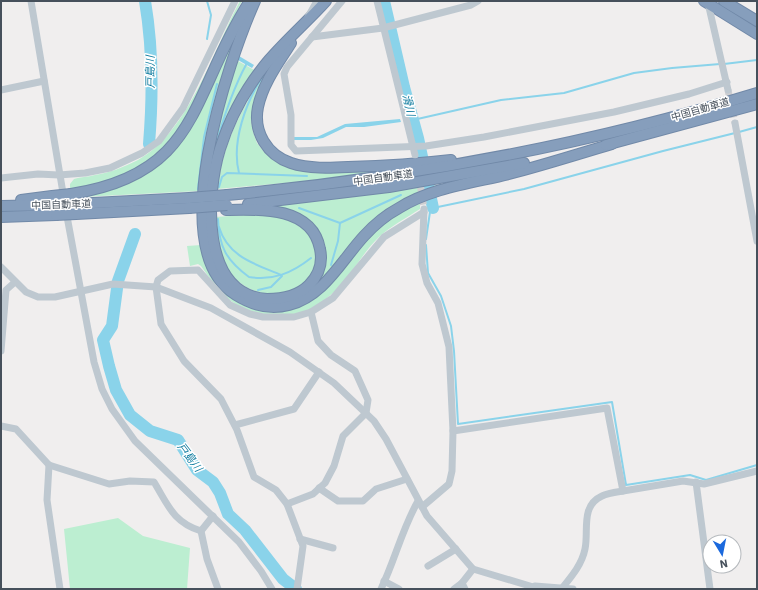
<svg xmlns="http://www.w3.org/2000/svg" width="758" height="590" font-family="'IBM Plex Sans','Noto Sans JP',sans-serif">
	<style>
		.green { fill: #bceed1 }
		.water { fill: #8ad3ea }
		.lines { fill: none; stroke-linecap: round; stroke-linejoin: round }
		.stream { stroke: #8ad3ea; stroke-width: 2 }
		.river { stroke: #8ad3ea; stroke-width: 12 }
		.minor-tunnel { stroke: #ceced1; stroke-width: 7; stroke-dasharray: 7 3.5; stroke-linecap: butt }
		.highway-casing { stroke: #7189a8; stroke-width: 12 }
		.minor { stroke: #bec8d0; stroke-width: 7 }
		.highway { stroke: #869ebc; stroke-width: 10 }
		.highway-bridge-casing { stroke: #7189a8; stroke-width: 12; stroke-linecap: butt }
		.highway-bridge { stroke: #869ebc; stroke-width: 10 }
		.labels { text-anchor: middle; stroke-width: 3; stroke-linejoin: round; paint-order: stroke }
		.street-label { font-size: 10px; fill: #46505b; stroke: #fff }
		.water-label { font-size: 11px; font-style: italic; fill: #0e7b9f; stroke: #fff }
	</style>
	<rect width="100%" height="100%" fill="#f0eeee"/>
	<g class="green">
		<path d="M 240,1 L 242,1 C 207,65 190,154 112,181 C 99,185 84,187 70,190 L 70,184 L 74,179 C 80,177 88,177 95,175 C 109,173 124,167 138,160 C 188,133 213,51 240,1 Z"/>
		<path d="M 242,22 C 227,60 213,98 206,139 C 203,156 202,173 200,191 L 81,197 L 116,188 L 148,171 L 192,126 Z"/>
		<path d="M 282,51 L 253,105 L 251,121 L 253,132 L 257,143 L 265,153 L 281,165 L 304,171 L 409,168 L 320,180 L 217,189 C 224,136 249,93 282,51 Z"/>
		<path d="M 236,60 L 256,71 L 211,168 C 213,131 225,96 236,60 Z"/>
		<path d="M 446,184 C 426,191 403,197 386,210 C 359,229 336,265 313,289 L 323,274 L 325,262 L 324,244 L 318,230 L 273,206 Z"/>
		<path d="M 420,201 L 420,209 C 406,218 391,226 379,237 C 363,252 353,273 337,289 C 329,297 320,304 310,309 C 284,322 244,315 224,295 C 215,286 208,276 201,266 L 198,264 L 190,266 L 187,246 L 201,245 C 208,272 225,305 257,309 C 269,311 282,309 294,308 L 366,239 L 397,213 Z"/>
		<path d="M 258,214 C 271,216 285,217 296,224 C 319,236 324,268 303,285 C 277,305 239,292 225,265 C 217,251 216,233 215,217 Z"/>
		<polygon points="118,518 143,536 190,548 187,589 70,589 64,529"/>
	</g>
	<g class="water">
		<polygon points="239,56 254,65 252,68 238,60"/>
		<polygon points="400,119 401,122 364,127 346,127 323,138 311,140 294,140 294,137 317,137 345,124"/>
	</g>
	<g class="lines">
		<g class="stream">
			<polyline points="207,39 211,15 207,1"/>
			<polyline points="724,64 757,60"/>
			<polyline points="413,120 501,100 564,93 634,73 672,68 720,64"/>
			<polyline points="739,132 757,127"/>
			<path d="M 215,148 C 223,119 232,90 247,63"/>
			<path d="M 239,173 C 231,142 246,102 263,76"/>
			<polyline points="219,187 222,177 227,173 307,176"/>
			<polyline points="198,189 204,137 217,84"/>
			<polyline points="299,208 340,223 401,195"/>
			<path d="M 218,219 C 219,247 226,260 249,277 C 273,281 292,273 311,258"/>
			<path d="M 219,227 C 228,257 255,264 281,275"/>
			<polyline points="426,239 430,212 433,208 524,189 663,151 735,133"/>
			<polyline points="426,245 428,273 441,296 451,326 454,351 458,424 612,402 626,485 690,475 706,480 757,465"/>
			<polyline points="331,265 338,241 340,223"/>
			<polyline points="258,290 271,287 282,276"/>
		</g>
		<g class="river">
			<path d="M 145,1 C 153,48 153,96 149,144"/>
			<polyline points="384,1 404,87 418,138 433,208"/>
			<polyline points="135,234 118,281 112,326 103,340 109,366 116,390 130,415 150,431 178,440 197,470 213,482 220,493 228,514 245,530 283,579 296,589"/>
		</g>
		<g class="minor-tunnel">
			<polyline points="728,90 735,123"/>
			<polyline points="419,177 424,209"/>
		</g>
		<defs>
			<g id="highway">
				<path d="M 255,1 C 228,62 163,250 236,295 C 252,305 270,310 289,305 C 324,296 341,261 364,236 C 374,225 386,215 399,208 C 431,188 472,183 509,174 C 544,165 578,154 612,144"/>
				<polyline points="704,1 757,34"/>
				<polyline points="724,1 757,21"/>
				<path d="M 291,43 C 279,62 263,83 258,107 C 253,132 267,155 291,163 C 309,169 330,168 348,167 C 383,166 417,164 451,160"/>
				<polyline points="606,145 757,104"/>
				<path d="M 71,194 C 201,174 190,95 248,4"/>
				<path d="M 227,195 C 407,178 584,146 757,93"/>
				<polyline points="21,200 52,196"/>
				<polyline points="74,204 189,198"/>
				<polyline points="248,204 389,187 524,163"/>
				<polyline points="1,206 53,205"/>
				<path d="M 226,210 C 259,209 312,206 320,249 C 323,263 319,275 309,285 C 298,296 283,299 267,299 C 200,295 206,194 220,149 C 230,117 247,86 269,60 C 287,39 308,21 326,1"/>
				<polyline points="76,214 189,208"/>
				<polyline points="1,217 56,215"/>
			</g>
		</defs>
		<use href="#highway" class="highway-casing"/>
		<g class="minor">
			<polyline points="31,1 64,199"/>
			<polyline points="342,1 287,67 284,74 291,115 291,145 296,151 426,146 484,137 614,112 689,94 727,82"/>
			<polyline points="377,1 415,155"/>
			<polyline points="708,3 728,90"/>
			<polyline points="308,17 317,1"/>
			<polyline points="312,37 383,28 471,5 478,1"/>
			<polyline points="1,90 44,81"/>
			<polyline points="735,123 757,241"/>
			<polyline points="1,178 38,174 59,175 85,173 110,168 142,153 159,141 183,108 235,1"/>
			<polyline points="66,211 94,362 102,389 112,409 135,441 239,542 261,571 272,589"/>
			<polyline points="1,267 26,292 38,297 55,297 113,284 156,287 211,308 290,352 334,383 374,421 386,439 427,516 473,569 540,589"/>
			<polyline points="1,351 6,290 15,282"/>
			<polyline points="235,425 294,409 319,372"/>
			<path d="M 1,426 L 16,429 L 49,465 L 109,484 L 130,481 L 154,482 C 168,505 173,522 201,531"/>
			<polyline points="453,431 607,408 623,491 683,481 704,484 757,471"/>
			<polyline points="49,465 47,500 60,589"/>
			<polyline points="696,482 710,589"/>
			<polyline points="319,488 338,501 363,501 376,489 407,479"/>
			<polyline points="287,504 313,494 325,483 334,466 343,436 366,413 368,400 355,371 331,355 318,341 311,312"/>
			<polyline points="422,507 449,484 452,471 453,431 449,347 438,303 427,283 422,264 424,209"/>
			<polyline points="213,516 201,531 207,559 218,589"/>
			<polyline points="300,539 333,548"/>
			<polyline points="428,566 456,549"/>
			<polyline points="384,581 399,589"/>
			<polyline points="535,586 573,589"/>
			<path d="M 563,587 C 572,576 582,564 585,549 C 589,531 580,506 602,496 C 608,493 617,492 623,491"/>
			<polyline points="297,589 303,546 287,504 276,490 254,477 237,430 221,399 184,361 161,324 156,287 158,280 170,271 198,270 230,305 250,314 263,317 294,317 311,312 333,298 384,237 424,212"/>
			<path d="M 381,589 C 395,560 402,529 418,501"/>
			<polyline points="454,589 462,583"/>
			<polyline points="465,589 462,583 473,569"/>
		</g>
		<use href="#highway" class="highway"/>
		<defs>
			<g id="highway-bridge">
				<polyline points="52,196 71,194"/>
				<polyline points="189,198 227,195"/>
				<polyline points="53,205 74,204"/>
				<polyline points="189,208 227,205"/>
				<polyline points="56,215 76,214"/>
			</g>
		</defs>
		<use href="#highway-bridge" class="highway-bridge-casing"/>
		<use href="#highway-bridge" class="highway-bridge"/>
	</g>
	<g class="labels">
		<g class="street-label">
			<text transform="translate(700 109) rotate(-16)" y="4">中国自動車道</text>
			<text transform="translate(383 177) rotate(-8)" y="4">中国自動車道</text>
			<text transform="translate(61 204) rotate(-2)" y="4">中国自動車道</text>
		</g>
		<g class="water-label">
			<text transform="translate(150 72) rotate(-90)" y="4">戸島川</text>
			<text transform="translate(409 105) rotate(77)" y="4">滑川</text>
			<text transform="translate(190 457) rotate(53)" y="4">戸島川</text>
		</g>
	</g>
	<rect width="758" height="590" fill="none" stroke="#46505b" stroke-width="4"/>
	<g transform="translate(722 554) rotate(170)"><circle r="19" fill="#ffffff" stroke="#b5b9bd"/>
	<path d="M0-3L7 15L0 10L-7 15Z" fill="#1b69dd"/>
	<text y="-6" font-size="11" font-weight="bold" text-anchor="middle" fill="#46505b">N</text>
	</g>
</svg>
